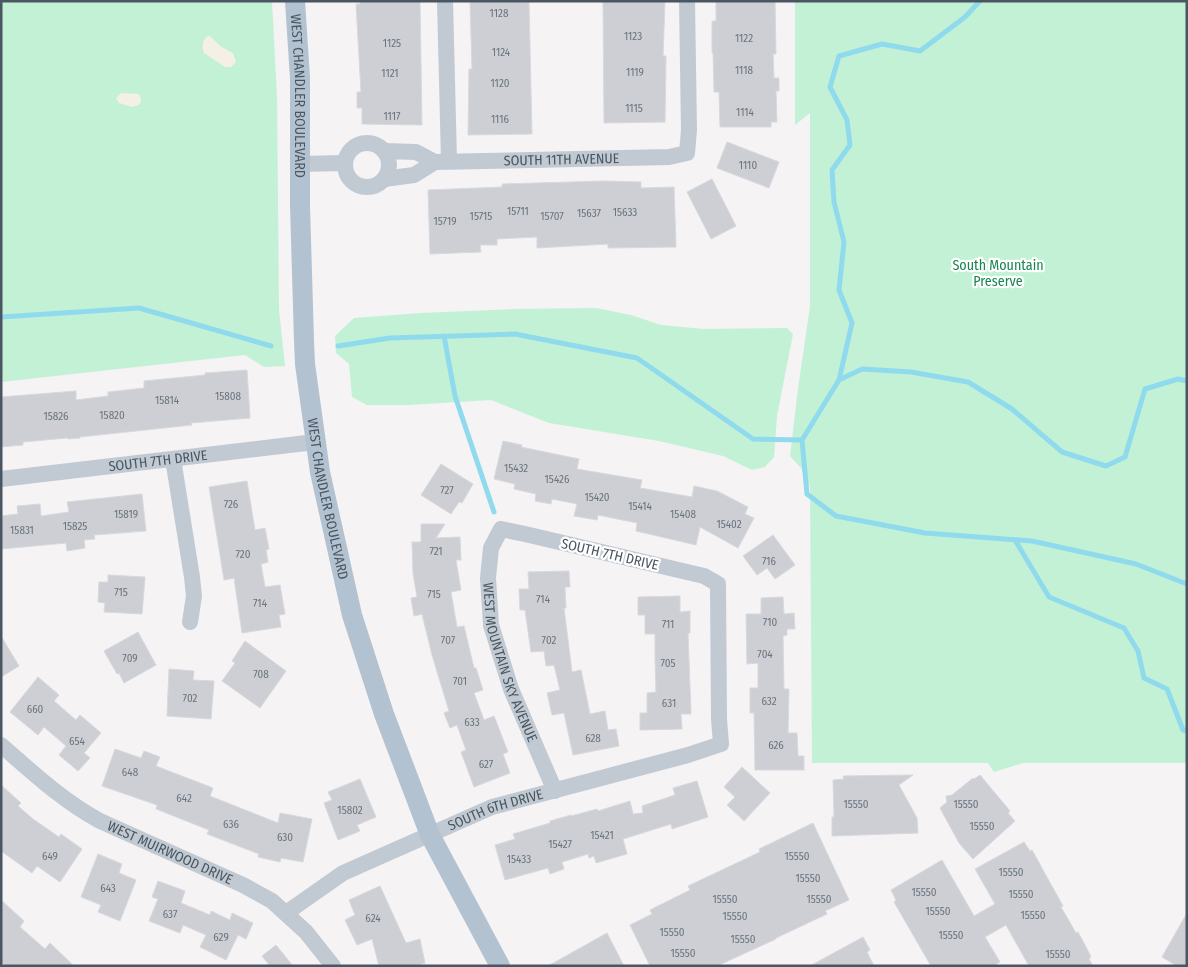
<svg xmlns="http://www.w3.org/2000/svg" width="1188" height="967" font-family="'Fira Sans Condensed',sans-serif">
	<style>
		.green { fill: #c3f1d5 }
		.sand { fill: #f5f0e5 }
		.lines { fill: none; stroke-linecap: round; stroke-linejoin: round }
		.stream { stroke: #90daee; stroke-width: 5 }
		.building { fill: #cdcfd5; stroke: #d7d9de }
		.minor { stroke: #c1cad2; stroke-width: 16 }
		.major { stroke: #b3c2d1; stroke-width: 20 }
		.labels { text-anchor: middle; stroke-width: 4.5; stroke-linejoin: round; paint-order: stroke }
		.number-label { font-size: 11px; fill: #6b747e }
		.street-label { font-size: 14px; fill: #4a5661; stroke: #fff }
		.park-label { font-size: 14px; fill: #17864f; stroke: #fff }
	</style>
	<rect width="100%" height="100%" fill="#f5f3f3"/>
	<g class="green">
		<polygon points="1,1 272,1 277,97 279,310 285,366 264,367 245,355 1,382"/>
		<polygon points="795,1 1187,1 1187,763 1023,763 994,772 988,763 812,763 810,487 801,468 790,456 798,389 810,306 810,113 795,125"/>
		<polygon points="596,308 631,315 661,325 704,329 787,328 793,334 777,416 774,457 765,467 752,470 723,456 659,441 549,423 491,400 409,405 367,405 352,397 349,364 336,353 335,336 354,318 421,313 513,309"/>
	</g>
	<g class="sand">
		<path d="M 210,36 L 220,46 L 233,53 L 236,62 L 231,67 L 225,67 L 204,53 C 202,47 202,42 206,37 Z"/>
		<polygon points="121,93 139,94 141,99 140,104 133,107 119,103 116,98"/>
	</g>
	<g class="lines">
		<g class="stream">
			<polyline points="1,317 139,308 271,346"/>
			<polyline points="444,336 455,396 494,512"/>
			<polyline points="338,346 390,338 515,334 637,358 753,439 802,440 807,494 836,516 925,533 1032,541 1136,564 1187,584"/>
			<polyline points="839,380 852,323 839,290 844,242 834,202 832,170 850,145 847,120 830,87 839,56 882,44 920,51 965,17 980,1"/>
			<polyline points="802,440 839,380 862,369 911,372 968,382 1012,409 1062,452 1106,466 1125,457 1145,389 1178,379 1187,381"/>
			<polyline points="1015,540 1049,597 1124,628 1138,651 1144,678 1167,689 1183,730 1187,731"/>
		</g>
	</g>
	<g class="building">
		<polygon points="360,1 420,1 422,125 362,124 362,108 357,108 357,92 361,92 356,4 360,4"/>
		<polygon points="470,1 529,2 532,134 468,135 469,69 472,69"/>
		<polygon points="603,1 665,1 663,56 666,56 665,122 604,123"/>
		<polygon points="716,1 775,1 776,54 773,54 774,78 779,78 779,91 776,91 777,122 771,122 771,127 720,127 719,92 714,92 713,53 712,53 712,21 716,21"/>
		<polygon points="727,142 779,162 769,188 717,168"/>
		<polygon points="712,179 736,226 711,239 687,192"/>
		<polygon points="604,181 641,182 641,188 674,187 676,247 608,248 608,244 537,248 537,237 497,239 497,245 480,245 481,252 430,254 428,190 502,187 502,184"/>
		<polygon points="247,370 250,418 191,423 192,425 80,437 80,438 68,439 67,438 23,442 23,445 1,447 1,397 76,391 76,400 108,396 108,392 144,388 144,381 205,375 205,373"/>
		<polygon points="503,441 522,445 521,447 579,459 577,469 642,480 640,488 692,497 694,486 717,491 748,507 745,514 754,518 738,548 700,527 696,545 636,531 637,523 598,515 597,520 574,516 577,504 552,499 551,504 535,501 536,494 514,489 515,484 494,479"/>
		<polygon points="441,464 473,484 462,503 459,502 451,514 421,495"/>
		<polygon points="247,481 255,530 265,528 269,549 266,550 268,562 261,564 265,587 280,585 285,614 279,615 281,627 242,633 234,578 224,580 209,487"/>
		<polygon points="142,494 146,531 94,535 95,539 84,540 85,548 67,551 66,543 1,549 1,516 18,514 17,506 40,504 41,516 69,512 67,502"/>
		<polygon points="421,524 445,524 436,538 460,537 461,560 456,560 461,590 451,592 457,627 464,626 474,668 476,668 483,690 474,693 484,720 494,716 508,752 503,754 510,773 474,787 461,752 466,750 457,725 450,728 444,713 449,711 432,655 422,614 414,616 411,598 417,597 413,573 412,542 421,542"/>
		<polygon points="773,535 795,565 775,579 767,568 757,575 743,556"/>
		<polygon points="569,571 570,587 565,587 566,608 564,608 572,672 581,670 590,714 605,711 608,730 616,729 619,746 573,755 564,713 552,715 547,693 560,690 554,665 546,666 544,651 531,652 525,610 520,610 519,589 529,589 528,572"/>
		<polygon points="108,575 145,577 142,614 104,612 105,603 98,602 99,582 108,582"/>
		<polygon points="680,596 680,612 690,611 690,633 688,633 691,714 681,714 682,729 640,730 640,713 647,713 647,693 656,692 655,659 655,634 645,634 645,615 638,615 638,597"/>
		<polygon points="783,597 784,614 794,613 795,629 787,629 787,635 783,636 784,689 789,689 788,733 797,733 798,756 804,756 804,770 755,770 754,713 750,713 750,688 758,688 758,663 747,664 746,614 761,614 761,598"/>
		<polygon points="138,632 156,665 124,683 119,673 117,674 104,651"/>
		<polygon points="1,636 19,666 1,677"/>
		<polygon points="245,641 286,671 260,708 222,681 235,663 232,661"/>
		<polygon points="169,669 194,671 193,680 214,681 211,719 167,716"/>
		<polygon points="38,677 59,695 54,701 76,720 80,715 101,733 84,753 90,758 78,771 59,755 66,746 44,727 38,735 10,712"/>
		<polygon points="115,749 141,758 144,751 160,757 156,766 213,788 210,796 278,823 280,813 312,819 303,862 281,858 280,862 258,857 259,854 207,834 209,830 156,809 157,805 102,786"/>
		<polygon points="742,767 770,793 744,821 727,805 735,797 724,787"/>
		<polygon points="913,775 899,785 917,818 918,833 832,836 832,817 834,817 833,780 844,779 843,776"/>
		<polygon points="980,775 1010,811 1008,813 1015,821 973,859 959,843 940,808 947,802 946,796 952,795 973,778 974,779"/>
		<polygon points="360,779 376,817 357,825 360,831 338,840 324,803 332,800 328,792"/>
		<polygon points="697,781 708,817 672,829 671,824 623,839 627,854 596,863 594,856 589,858 588,854 562,862 564,869 550,874 548,868 505,880 495,845 515,839 513,834 550,823 550,821 571,815 571,816 597,809 598,811 630,801 633,814 643,813 642,806 675,795 673,788"/>
		<polygon points="1,785 21,803 18,806 33,819 59,837 61,834 82,849 60,882 37,866 32,873 1,851"/>
		<polygon points="813,823 849,900 825,911 827,914 776,938 776,939 717,966 650,966 630,925 652,914 650,910 690,890 688,886 760,852 759,849"/>
		<polygon points="1024,842 1030,851 1032,850 1063,906 1061,907 1076,933 1078,932 1085,945 1091,957 1089,959 1093,966 1029,966 1006,925 985,937 1000,962 993,966 931,966 894,902 896,900 891,890 942,860 974,916 995,904 975,869"/>
		<polygon points="98,854 122,864 119,873 136,880 120,921 98,912 101,905 81,897"/>
		<polygon points="158,881 185,891 181,903 210,915 211,911 230,920 232,913 253,923 246,939 238,935 226,960 200,947 206,935 183,925 180,933 149,921 158,899 152,897"/>
		<polygon points="380,886 406,943 420,939 425,963 415,966 379,966 372,939 357,945 345,920 355,915 349,900"/>
		<polygon points="1,900 24,921 20,927 45,949 50,943 74,966 6,966 1,962"/>
		<polygon points="1187,913 1187,966 1177,966 1162,957"/>
		<polygon points="607,933 624,966 548,966"/>
		<polygon points="863,937 870,950 867,952 874,966 810,966"/>
		<polygon points="276,945 293,966 270,966 262,956"/>
	</g>
	<g class="lines">
		<g class="minor">
			<polyline points="445,1 449,161"/>
			<circle cx="367" cy="165" r="22"/>
			<path id="s1" d="M 384,151 L 416,152 L 435,162 L 669,157 L 687,153 L 689,130 L 687,1"/>
			<polyline points="300,164 345,163"/>
			<polyline points="384,179 414,175 435,162"/>
			<polyline points="173,459 192,577 194,596 190,622"/>
			<path id="s2" d="M 1,479 L 315,442"/>
			<path id="s3" d="M 1,745 C 33,773 63,801 100,821 L 243,885 L 272,901 L 306,932 L 333,966"/>
			<path id="s4" d="M 286,913 L 343,873 L 492,807 L 688,755 L 721,744 L 719,719 L 718,584 L 704,576 L 525,534 L 501,529 L 491,548 L 488,578 L 491,625 L 511,689 L 555,791"/>
		</g>
		<path class="major" id="s5" d="M 295,1 L 300,78 L 300,205 L 304,341 L 305,364 L 320,472 L 352,615 L 384,714 L 430,835 L 500,966"/>
	</g>
	<g class="labels">
		<g class="number-label">
			<text x="499" y="17">1128</text>
			<text x="633" y="40">1123</text>
			<text x="744" y="42">1122</text>
			<text x="392" y="47">1125</text>
			<text x="501" y="56">1124</text>
			<text x="744" y="74">1118</text>
			<text x="635" y="76">1119</text>
			<text x="390" y="77">1121</text>
			<text x="500" y="87">1120</text>
			<text x="634" y="112">1115</text>
			<text x="745" y="116">1114</text>
			<text x="392" y="120">1117</text>
			<text x="500" y="123">1116</text>
			<text x="748" y="169">1110</text>
			<text x="518" y="215">15711</text>
			<text x="625" y="216">15633</text>
			<text x="589" y="217">15637</text>
			<text x="481" y="220">15715</text>
			<text x="552" y="220">15707</text>
			<text x="445" y="225">15719</text>
			<text x="228" y="400">15808</text>
			<text x="167" y="404">15814</text>
			<text x="112" y="419">15820</text>
			<text x="56" y="420">15826</text>
			<text x="516" y="472">15432</text>
			<text x="557" y="483">15426</text>
			<text x="447" y="494">727</text>
			<text x="597" y="501">15420</text>
			<text x="231" y="508">726</text>
			<text x="640" y="510">15414</text>
			<text x="126" y="518">15819</text>
			<text x="683" y="518">15408</text>
			<text x="729" y="528">15402</text>
			<text x="75" y="530">15825</text>
			<text x="22" y="534">15831</text>
			<text x="436" y="555">721</text>
			<text x="243" y="558">720</text>
			<text x="769" y="565">716</text>
			<text x="121" y="596">715</text>
			<text x="434" y="598">715</text>
			<text x="543" y="603">714</text>
			<text x="260" y="607">714</text>
			<text x="770" y="626">710</text>
			<text x="668" y="628">711</text>
			<text x="448" y="644">707</text>
			<text x="549" y="644">702</text>
			<text x="765" y="658">704</text>
			<text x="130" y="662">709</text>
			<text x="668" y="667">705</text>
			<text x="261" y="678">708</text>
			<text x="460" y="685">701</text>
			<text x="190" y="702">702</text>
			<text x="769" y="705">632</text>
			<text x="669" y="707">631</text>
			<text x="35" y="713">660</text>
			<text x="472" y="726">633</text>
			<text x="593" y="742">628</text>
			<text x="77" y="745">654</text>
			<text x="776" y="749">626</text>
			<text x="486" y="768">627</text>
			<text x="130" y="776">648</text>
			<text x="184" y="802">642</text>
			<text x="856" y="808">15550</text>
			<text x="966" y="808">15550</text>
			<text x="350" y="814">15802</text>
			<text x="231" y="828">636</text>
			<text x="982" y="830">15550</text>
			<text x="602" y="839">15421</text>
			<text x="285" y="841">630</text>
			<text x="560" y="848">15427</text>
			<text x="50" y="860">649</text>
			<text x="797" y="860">15550</text>
			<text x="519" y="863">15433</text>
			<text x="1011" y="876">15550</text>
			<text x="808" y="882">15550</text>
			<text x="108" y="892">643</text>
			<text x="924" y="896">15550</text>
			<text x="1021" y="898">15550</text>
			<text x="725" y="903">15550</text>
			<text x="819" y="903">15550</text>
			<text x="938" y="915">15550</text>
			<text x="170" y="918">637</text>
			<text x="1033" y="919">15550</text>
			<text x="735" y="920">15550</text>
			<text x="373" y="922">624</text>
			<text x="672" y="936">15550</text>
			<text x="951" y="939">15550</text>
			<text x="221" y="941">629</text>
			<text x="743" y="943">15550</text>
			<text x="683" y="957">15550</text>
			<text x="1058" y="958">15550</text>
		</g>
		<g class="street-label">
			<text dy="5" stroke="none"><textPath href="#s5" startOffset="95">WEST CHANDLER BOULEVARD</textPath></text>
			<text dy="5" stroke="none"><textPath href="#s1" startOffset="180">SOUTH 11TH AVENUE</textPath></text>
			<text dy="5" stroke="none"><textPath href="#s2" startOffset="158">SOUTH 7TH DRIVE</textPath></text>
			<text dy="5" stroke="none"><textPath href="#s5" startOffset="500">WEST CHANDLER BOULEVARD</textPath></text>
			<text transform="translate(610 554) rotate(13)" y="5">SOUTH 7TH DRIVE</text>
			<text dy="5" stroke="none"><textPath href="#s4" startOffset="994">WEST MOUNTAIN SKY AVENUE</textPath></text>
			<text dy="5" stroke="none"><textPath href="#s4" startOffset="235">SOUTH 6TH DRIVE</textPath></text>
			<text dy="5" stroke="none"><textPath href="#s3" startOffset="202">WEST MUIRWOOD DRIVE</textPath></text>
		</g>
		<g class="park-label">
			<text x="998" y="270">South Mountain<tspan x="998" dy="16">Preserve</tspan></text>
		</g>
	</g>
	<rect width="1188" height="967" fill="none" stroke="#4a5661" stroke-width="5"/>
</svg>
